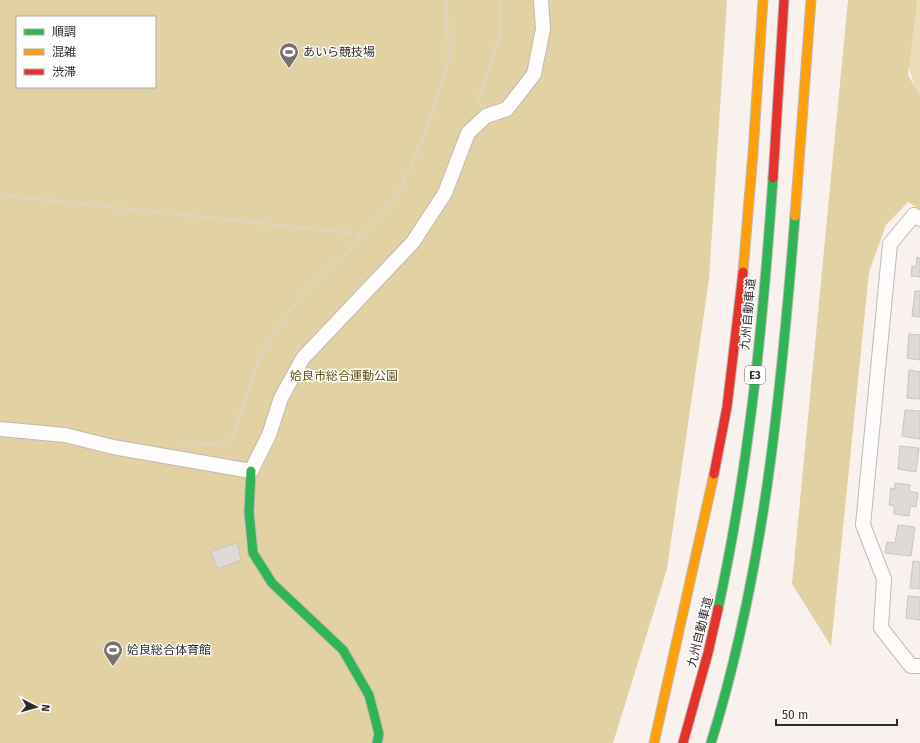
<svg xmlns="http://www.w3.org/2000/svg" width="920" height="743" font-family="'Fira Sans','Noto Sans JP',sans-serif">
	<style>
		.green { fill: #ebddb7 }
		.forest { fill: #e1d1a3; fill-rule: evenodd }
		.building { fill: #dfd9d7; stroke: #cac4c3 }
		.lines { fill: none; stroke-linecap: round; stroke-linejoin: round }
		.street-casing { stroke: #bfb9b7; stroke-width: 16 }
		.fast-casing { stroke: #bfb9b7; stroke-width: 11 }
		.slow-casing { stroke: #bfb9b7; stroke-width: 11 }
		.jam-casing { stroke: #bfb9b7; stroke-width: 11 }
		.path { stroke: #dad8d7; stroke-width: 2.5; stroke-dasharray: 2 2; stroke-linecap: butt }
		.street { stroke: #fefdfc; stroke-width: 14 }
		.fast { stroke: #30b455; stroke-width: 9 }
		.slow { stroke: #ff9f0a; stroke-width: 9 }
		.jam { stroke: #e5322d; stroke-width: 9 }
		.labels { text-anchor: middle; stroke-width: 3; stroke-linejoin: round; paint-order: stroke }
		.shield { fill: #fff; stroke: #6f6b6a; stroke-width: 1 }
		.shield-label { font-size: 11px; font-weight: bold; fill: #312c2a }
		.poi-label { font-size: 12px; fill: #312c2a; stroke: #fff; text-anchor: start }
		.street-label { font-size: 12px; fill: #312c2a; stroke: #fff }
		.park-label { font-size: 12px; fill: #615111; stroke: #fff }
	</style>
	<rect width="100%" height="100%" fill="#f8f1ee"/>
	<polygon class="green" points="903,0 920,0 920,106 907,61"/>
	<g class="forest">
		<path d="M 0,0 L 727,0 L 709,279 L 667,569 L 613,743 L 0,743 ZM 17,17 L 155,17 L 155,87 L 17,87 Z"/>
		<polygon points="848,0 917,0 908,75 920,96 920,209 908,202 886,225 869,272 831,646 792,584"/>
	</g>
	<g class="building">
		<polygon points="917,257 920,258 920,277 911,276 912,266 916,267"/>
		<polygon points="915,291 920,291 920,317 912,316"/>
		<polygon points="909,334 920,335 920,360 907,358"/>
		<polygon points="909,370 920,372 920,399 907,398"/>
		<polygon points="905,410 920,411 920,439 902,436"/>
		<polygon points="900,446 919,448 916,472 898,469"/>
		<polygon points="895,483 910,485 909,491 918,493 916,507 910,506 909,516 894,514 894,506 889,505 891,488 895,489"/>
		<polygon points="898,525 915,527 911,556 885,553 887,542 895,543"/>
		<polygon points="237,543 241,560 217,569 211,551"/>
		<polygon points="913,561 920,562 920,589 910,588"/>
		<polygon points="908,596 920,597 920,620 906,618"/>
	</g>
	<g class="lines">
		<defs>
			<g id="street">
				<polyline points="920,219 914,215 890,244 863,525 884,579 881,628 911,666 920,666"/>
				<polyline points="0,429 65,435 113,447 251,471 269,435 281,398 303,358 413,242 445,193 468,133 486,116 507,109 534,74 543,29 541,0"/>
			</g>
			<g id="fast">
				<polyline points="251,471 249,512 253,553 272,583 343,650 369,695 379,734 377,743"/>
				<path d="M 718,609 C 749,467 763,323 773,178"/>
				<path d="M 711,743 C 764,572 781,393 795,216"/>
			</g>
			<g id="slow">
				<polyline points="795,216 811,0"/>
				<polyline points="743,272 753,153 763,0"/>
				<polyline points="654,743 714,474"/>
			</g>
			<g id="jam">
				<polyline points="773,178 784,0"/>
				<polyline points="714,474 727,407 743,272"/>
				<polyline points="683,743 708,653 718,609"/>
			</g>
		</defs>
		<use href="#street" class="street-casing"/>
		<use href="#fast" class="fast-casing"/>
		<use href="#slow" class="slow-casing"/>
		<use href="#jam" class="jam-casing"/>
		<g class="path">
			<polyline points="477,104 501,32 500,0"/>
			<polyline points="0,195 361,234"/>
			<polyline points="182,442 223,445 232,439 258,362 283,318 313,282 345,254 397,195 424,136 448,65 447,0"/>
		</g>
		<use href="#street" class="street"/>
		<use href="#fast" class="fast"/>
		<use href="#slow" class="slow"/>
		<use href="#jam" class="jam"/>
	</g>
	<defs>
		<symbol id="stadium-pin" viewBox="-11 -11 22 30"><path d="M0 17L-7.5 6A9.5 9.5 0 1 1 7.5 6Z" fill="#77716f" stroke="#fff"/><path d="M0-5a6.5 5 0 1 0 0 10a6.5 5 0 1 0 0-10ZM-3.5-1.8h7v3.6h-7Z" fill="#fff"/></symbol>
	</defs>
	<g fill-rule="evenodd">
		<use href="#stadium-pin" x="278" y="41" width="22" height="30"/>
		<use href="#stadium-pin" x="102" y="639" width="22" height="30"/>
	</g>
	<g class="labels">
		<rect class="shield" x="745" y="366" width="20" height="18" rx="3"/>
		<g class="shield-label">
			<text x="755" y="379">E3</text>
		</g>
		<g class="poi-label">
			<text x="303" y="56">あいら競技場</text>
			<text x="127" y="654">姶良総合体育館</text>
		</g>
		<g class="street-label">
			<text transform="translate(748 314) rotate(-85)" y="4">九州自動車道</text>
			<text transform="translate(700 632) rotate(-76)" y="4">九州自動車道</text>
		</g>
		<g class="park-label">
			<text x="344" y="380">姶良市総合運動公園</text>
		</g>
	</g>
	<rect x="16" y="16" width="140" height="72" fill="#ffffff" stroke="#adabaa"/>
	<rect x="24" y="29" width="20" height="6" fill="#30b455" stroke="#adabaa"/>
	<text x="52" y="36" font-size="12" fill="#312c2a">順調</text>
	<rect x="24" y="49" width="20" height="6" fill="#ff9f0a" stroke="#adabaa"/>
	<text x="52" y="56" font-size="12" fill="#312c2a">混雑</text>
	<rect x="24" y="69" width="20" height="6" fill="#e5322d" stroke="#adabaa"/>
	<text x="52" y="76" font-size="12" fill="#312c2a">渋滞</text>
	<g transform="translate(36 707) rotate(96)" stroke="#ffffff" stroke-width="3" paint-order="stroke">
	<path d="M0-3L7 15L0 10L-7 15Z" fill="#312c2a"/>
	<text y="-6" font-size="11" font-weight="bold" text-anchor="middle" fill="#312c2a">N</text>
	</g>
	<path d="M776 719v6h121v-6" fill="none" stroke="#312c2a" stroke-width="2"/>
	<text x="782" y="719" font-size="12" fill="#312c2a" stroke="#ffffff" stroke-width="3" paint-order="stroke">50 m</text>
</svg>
